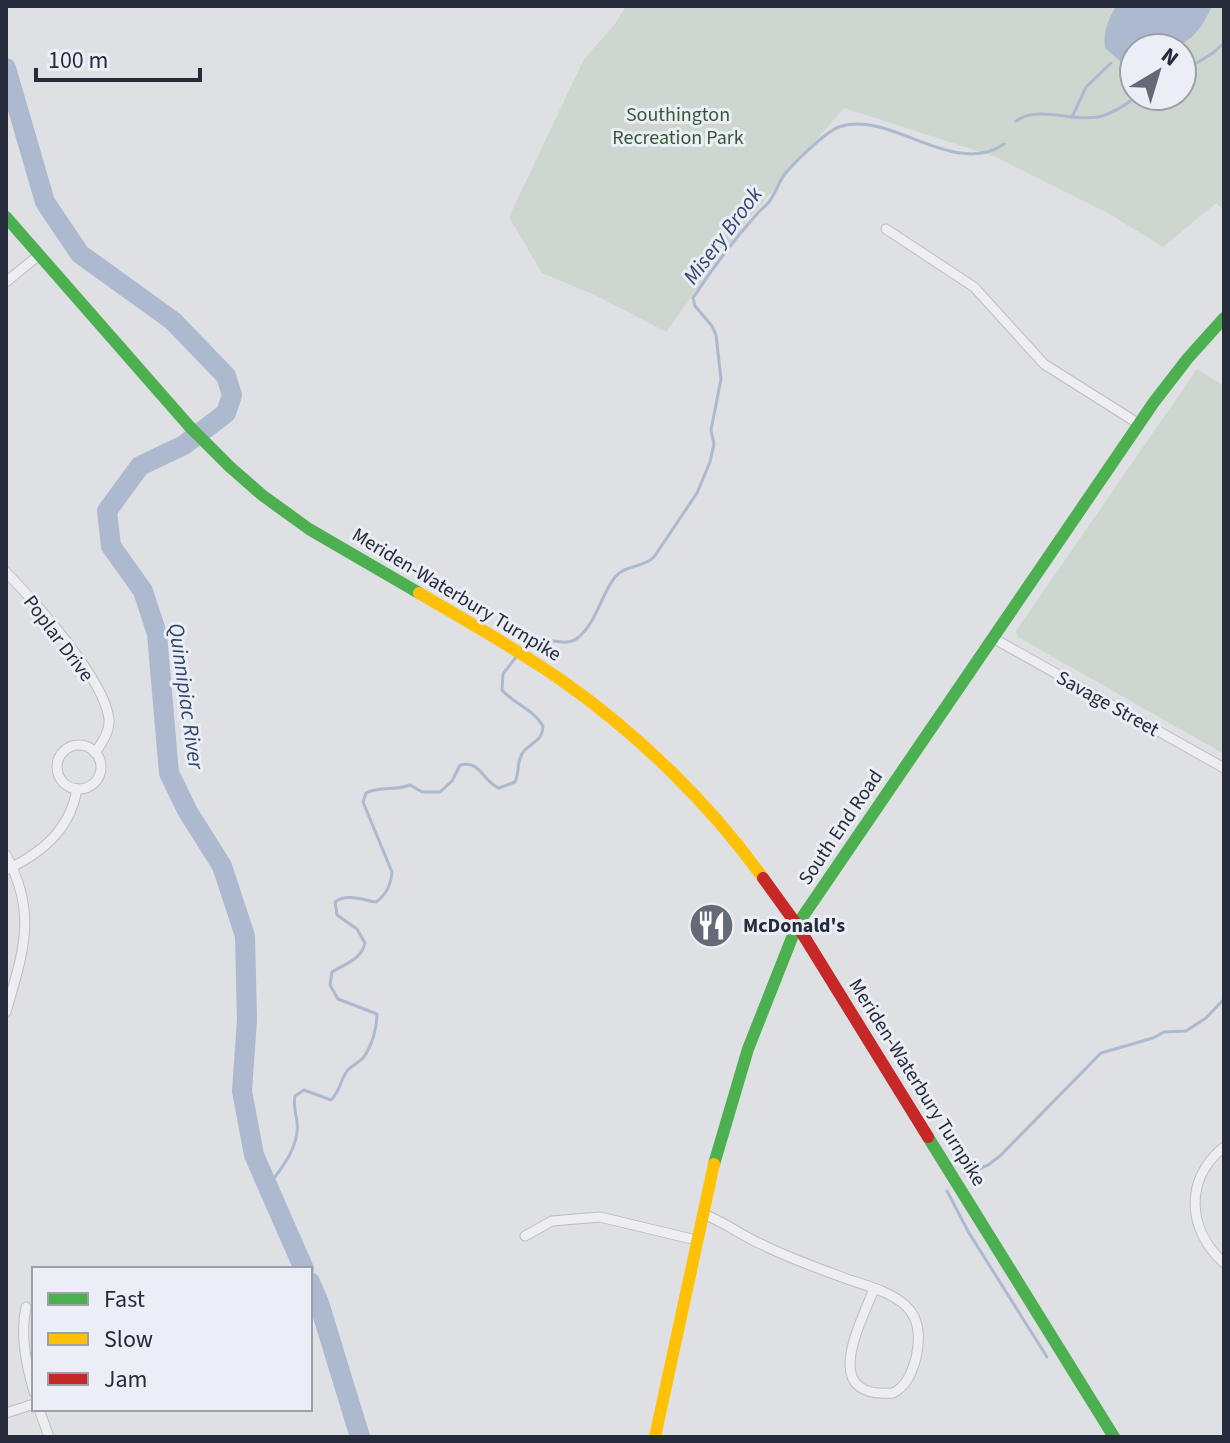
<svg xmlns="http://www.w3.org/2000/svg" width="1230" height="1443" font-family="'Source Sans 3',sans-serif">
	<style>
		.green { fill: #ced7cf; fill-rule: evenodd }
		.water { fill: #acb9cf }
		.lines { fill: none; stroke-linecap: round; stroke-linejoin: round }
		.stream { stroke: #acb9cf; stroke-width: 3 }
		.river { stroke: #acb9cf; stroke-width: 20 }
		.street-casing { stroke: #bdbec2; stroke-width: 11 }
		.street { stroke: #eeeef1; stroke-width: 9 }
		.fast { stroke: #4caf50; stroke-width: 12 }
		.slow { stroke: #ffc107; stroke-width: 12 }
		.jam { stroke: #c62828; stroke-width: 12 }
		.labels { text-anchor: middle; stroke-width: 6; stroke-linejoin: round; paint-order: stroke }
		.park-label { font-size: 20px; fill: #365834; stroke: #ebeef4 }
		.street-label { font-size: 20px; fill: #262b3c; stroke: #ebeef4 }
		.poi-label { font-size: 20px; font-weight: bold; fill: #262b3c; stroke: #ebeef4; text-anchor: start }
		.water-label { font-size: 22px; font-style: italic; fill: #31456f; stroke: #ebeef4 }
	</style>
	<rect width="100%" height="100%" fill="#dee0e4"/>
	<g class="green">
		<path d="M 626,6 L 1224,6 L 1224,211 L 1216,203 L 1163,247 L 1108,213 L 996,157 L 844,108 L 749,218 L 666,332 L 597,296 L 542,273 L 509,217 L 584,59 L 615,24 ZM 1134,48 L 1182,48 L 1182,96 L 1134,96 Z"/>
		<polygon points="1197,369 1224,386 1224,754 1018,637 1016,631"/>
	</g>
	<path class="water" d="M 1116,6 L 1212,6 C 1192,50 1177,48 1134,48 L 1134,64 L 1120,61 L 1105,48 C 1103,32 1108,20 1116,6 Z"/>
	<g class="lines">
		<g class="stream">
			<polyline points="1182,72 1213,53 1224,43"/>
			<polyline points="1072,117 1086,87 1111,63"/>
			<path d="M 1016,121 C 1037,105 1072,122 1098,117 C 1112,114 1126,105 1137,96"/>
			<path d="M 521,651 C 541,627 561,652 579,637 C 597,621 601,595 615,577 C 625,565 643,568 654,557 L 697,493 L 710,462 L 714,444 L 711,430 L 721,379 L 716,335 L 712,326 L 695,306 L 693,298 C 712,269 733,241 756,215 C 760,210 765,207 769,202 C 775,194 778,184 784,175 C 793,164 825,132 839,127 C 889,109 954,179 1004,144"/>
			<polyline points="965,1175 988,1165 1000,1156 1101,1053 1153,1038 1164,1032 1186,1031 1206,1018 1224,999"/>
			<path d="M 268,1186 C 282,1168 300,1146 297,1122 C 296,1112 293,1107 295,1096 L 304,1090 L 331,1100 C 340,1091 340,1081 347,1071 C 351,1066 358,1063 363,1058 C 372,1046 377,1028 377,1014 L 338,999 L 330,985 L 332,972 C 346,963 361,960 365,943 L 357,929 L 337,915 L 335,902 C 346,893 363,900 376,902 C 386,895 391,884 392,872 L 363,802 L 366,793 C 380,786 395,791 410,785 L 422,792 L 440,792 L 452,781 L 460,765 C 481,760 483,782 499,788 L 515,782 C 520,772 516,760 524,751 C 533,741 542,742 543,726 C 533,709 514,704 502,690 L 503,674 L 516,657"/>
			<polyline points="947,1191 969,1233 1047,1357"/>
		</g>
		<g class="river">
			<polyline points="6,68 45,202 80,254 173,321 226,376 232,395 226,413 184,445 140,466 107,511 111,546 143,591 157,634 169,773 188,812 222,866 245,936 247,1020 242,1091 254,1155 304,1269"/>
			<polyline points="310,1282 319,1303 360,1437"/>
		</g>
		<defs>
			<g id="street">
				<polyline points="886,229 974,287 1044,364 1139,424"/>
				<polyline points="6,282 39,255"/>
				<path d="M 6,572 C 35,602 104,678 109,719 C 110,731 102,743 95,753"/>
				<polyline points="993,638 1224,768"/>
				<circle cx="79" cy="767" r="22"/>
				<path d="M 6,855 C 38,914 23,952 6,1012"/>
				<path d="M 6,870 C 42,853 70,830 77,789"/>
				<path d="M 1224,1147 C 1184,1179 1187,1230 1224,1263"/>
				<path d="M 703,1214 C 725,1222 742,1236 763,1245 C 791,1259 820,1269 850,1280 C 868,1286 891,1292 906,1306 C 920,1319 920,1340 916,1358 C 912,1372 907,1386 893,1393 C 819,1399 860,1325 874,1289"/>
				<polyline points="525,1236 552,1221 600,1217 696,1240"/>
				<path d="M 26,1307 C 20,1335 26,1364 34,1392"/>
				<polyline points="39,1409 49,1437"/>
				<polyline points="6,1413 34,1404"/>
			</g>
		</defs>
		<use href="#street" class="street-casing"/>
		<use href="#street" class="street"/>
		<g class="fast">
			<polyline points="6,217 189,426 230,467 262,495 309,529 419,593"/>
			<polyline points="928,1137 1114,1437"/>
			<polyline points="714,1164 748,1049 797,925 1154,402 1188,358 1224,318"/>
		</g>
		<g class="slow">
			<path d="M 419,593 C 468,622 517,649 564,682 C 639,735 710,804 763,878"/>
			<polyline points="655,1437 714,1164"/>
		</g>
		<polyline class="jam" points="763,878 797,925 928,1137"/>
	</g>
	<defs>
		<symbol id="restaurant-disc" viewBox="-11 -11 22 22"><circle r="9.5" fill="#666a77" stroke="#ebeef4"/><path d="M-5-6h1v4h1v-4h1v4h1v-4h1v5L-1.5 .5V6h-2V.5L-5-1ZM5-6V6H3V1.5H1.5Q1.5-4 5-6Z" fill="#fff"/></symbol>
	</defs>
	<g fill-rule="evenodd">
		<use href="#restaurant-disc" x="686" y="900" width="51" height="51"/>
	</g>
	<g class="labels">
		<g class="park-label">
			<text x="678" y="121">Southington<tspan x="678" dy="23">Recreation Park</tspan></text>
		</g>
		<g class="street-label">
			<text transform="translate(457 594) rotate(31)" y="7">Meriden-Waterbury Turnpike</text>
			<text transform="translate(59 638) rotate(53)" y="7">Poplar Drive</text>
			<text transform="translate(1108 703) rotate(29)" y="7">Savage Street</text>
			<text transform="translate(840 827) rotate(-56)" y="7">South End Road</text>
			<text transform="translate(918 1082) rotate(58)" y="7">Meriden-Waterbury Turnpike</text>
		</g>
		<g class="poi-label">
			<text x="743" y="932">McDonald's</text>
		</g>
		<g class="water-label">
			<text transform="translate(722 235) rotate(-53)" y="8">Misery Brook</text>
			<text transform="translate(187 696) rotate(82)" y="8">Quinnipiac River</text>
		</g>
	</g>
	<rect width="1230" height="1443" fill="none" stroke="#262b3c" stroke-width="16"/>
	<rect x="32" y="1267" width="280" height="144" fill="#ebeef4" stroke="#9ca0aa" stroke-width="2"/>
	<rect x="48" y="1293" width="40" height="12" fill="#4caf50" stroke="#9ca0aa" stroke-width="2"/>
	<text x="104" y="1307" font-size="24" fill="#262b3c">Fast</text>
	<rect x="48" y="1333" width="40" height="12" fill="#ffc107" stroke="#9ca0aa" stroke-width="2"/>
	<text x="104" y="1347" font-size="24" fill="#262b3c">Slow</text>
	<rect x="48" y="1373" width="40" height="12" fill="#c62828" stroke="#9ca0aa" stroke-width="2"/>
	<text x="104" y="1387" font-size="24" fill="#262b3c">Jam</text>
	<g transform="translate(1158 72) rotate(38)"><circle r="38" fill="#ebeef4" stroke="#9ca0aa" stroke-width="2"/>
	<path d="M0-6L14 30L0 20L-14 30Z" fill="#666a77"/>
	<text y="-12" font-size="22" font-weight="bold" text-anchor="middle" fill="#262b3c">N</text>
	</g>
	<path d="M36 68v12h164v-12" fill="none" stroke="#262b3c" stroke-width="4"/>
	<text x="48" y="68" font-size="24" fill="#262b3c" stroke="#ebeef4" stroke-width="6" paint-order="stroke">100 m</text>
</svg>
